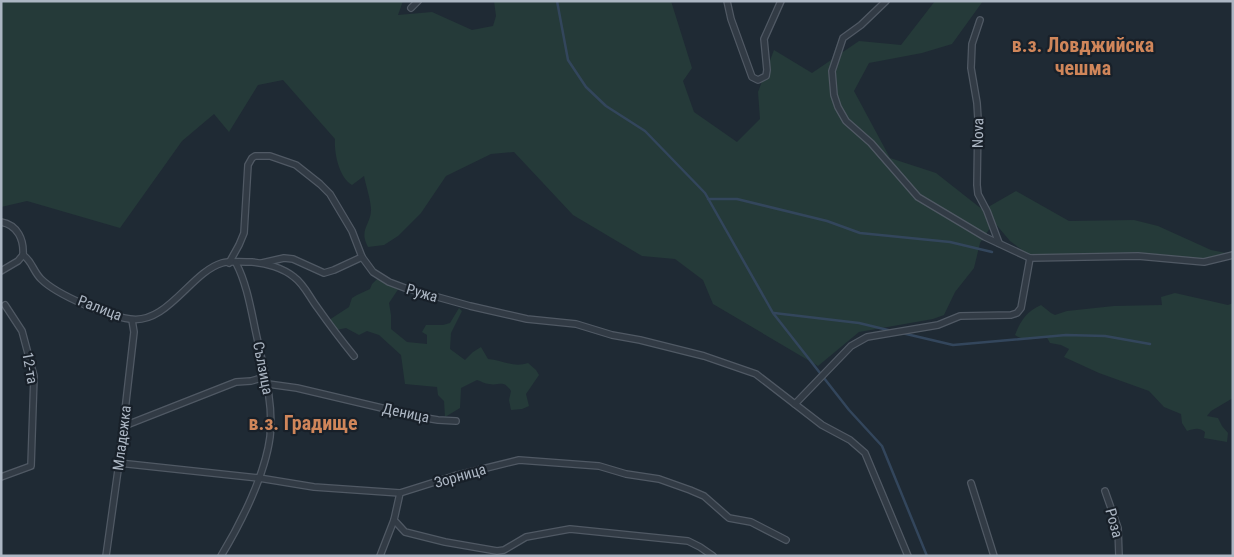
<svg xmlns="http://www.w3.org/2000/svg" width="1234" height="557" font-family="'Roboto Condensed',sans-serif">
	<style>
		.green { fill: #253a39 }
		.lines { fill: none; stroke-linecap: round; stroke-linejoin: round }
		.stream { stroke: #33465c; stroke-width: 2.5 }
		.street-casing { stroke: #505964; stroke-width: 8 }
		.street { stroke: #323b45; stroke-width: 5.5 }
		.labels { text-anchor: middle; stroke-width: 4.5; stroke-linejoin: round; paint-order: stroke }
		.street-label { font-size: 15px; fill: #acb6c3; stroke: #182029 }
		.district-label { font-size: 20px; font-weight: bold; fill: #d0865a; stroke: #182029 }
	</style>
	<rect width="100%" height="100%" fill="#1f2a34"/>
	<g class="green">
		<path d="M 1,1 L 403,1 L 398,15 L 432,12 L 472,30 L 493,26 L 496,16 L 494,1 L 671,1 L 692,68 L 683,81 L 694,112 L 737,142 L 760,119 L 758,92 L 774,50 L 812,73 L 859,41 L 901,45 L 935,1 L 983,1 L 952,44 L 922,53 L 869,63 L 854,91 L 890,158 L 936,173 L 983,210 L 1016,191 L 1069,221 L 1134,220 L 1158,226 L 1211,250 L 1231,254 L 1204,259 L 1030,256 L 1010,241 L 994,222 L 980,243 L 974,268 L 955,292 L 944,315 L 933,319 L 859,332 L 818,366 L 713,304 L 703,280 L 675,259 L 642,256 L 573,215 L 514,152 L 491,154 L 446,176 L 421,213 L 398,236 L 384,245 L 368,247 C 358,229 372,224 371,208 C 370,197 366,186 364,176 L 352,185 C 339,177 334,153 335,139 L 283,80 L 258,85 L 229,132 L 214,114 L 182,141 L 120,228 L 27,201 L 1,207 Z"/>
		<path d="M 378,278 L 399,288 L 389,303 L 391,315 L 391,329 L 407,342 L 427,344 L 427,335 L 422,332 L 426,325 L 443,325 L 450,323 L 459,308 L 462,311 L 451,333 L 450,349 L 465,360 L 473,352 L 481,347 L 488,359 C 502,360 513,368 528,363 L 536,370 L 539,375 L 526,394 L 529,406 L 522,409 L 511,410 L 509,400 L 511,391 C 503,379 500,386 489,384 C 485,384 481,381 477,380 L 461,388 L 460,408 L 445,417 L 444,401 L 438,395 L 437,387 L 405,384 L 401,355 L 379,335 L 367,331 L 359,335 L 346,328 L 336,330 L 329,320 L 349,307 L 352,298 L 357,295 L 370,289 L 372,284 Z"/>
		<path d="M 1175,293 L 1228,305 L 1233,303 L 1233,398 L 1211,411 L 1207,416 L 1218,418 L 1222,426 L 1228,433 L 1227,442 L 1204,438 L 1205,432 C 1199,427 1194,429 1187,431 L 1182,423 L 1181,414 L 1164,407 L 1149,391 L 1099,373 L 1064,357 L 1069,349 L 1061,345 L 1050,343 L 1046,336 C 1036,340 1024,341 1015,335 C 1021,320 1026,312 1041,305 L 1051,313 L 1055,315 L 1067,311 L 1114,306 L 1162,305 L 1161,297 Z"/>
	</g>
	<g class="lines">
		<g class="stream">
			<polyline points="557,1 568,60 586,87 606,106 645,131 705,193 773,313 849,410 882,446 927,556"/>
			<polyline points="708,199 737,199 827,221 860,233 950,242 992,252"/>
			<polyline points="774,313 859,323 892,331"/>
			<polyline points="902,333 953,345 1066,335 1105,336 1150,344"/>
		</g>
		<defs>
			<g id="street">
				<polyline points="727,1 731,19 752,77 758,80 766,76 767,70 764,39 781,1"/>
				<polyline points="886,1 861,25 843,38 832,71 834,95 838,107 846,121 871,143 918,197 985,237 1030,258 1138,256 1204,262 1233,255"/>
				<polyline points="411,8 418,1"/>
				<polyline points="980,20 972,44 971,68 977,103 978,119 977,185 978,194 987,211 999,243"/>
				<path d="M 1,222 C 18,225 24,240 23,255"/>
				<path d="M 23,255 C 32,261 33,271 41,279 C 57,295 107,316 130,319 C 167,325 191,272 222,263 C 229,261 245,262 252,262 C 266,263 283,268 294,277 C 304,284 310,298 317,307 C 329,324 341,340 354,356"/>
				<polyline points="229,263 239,245 244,233 248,165 252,158 255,156 270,156 296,165 320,184 330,194 352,231 362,257 373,272 389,282 405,288 470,306 527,319 576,324 612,335 640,340 704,356 756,374 822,425 850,440 865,453 908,556"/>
				<polyline points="262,263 284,258 293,259 324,273 334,270 362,257"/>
				<polyline points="1,271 18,261 23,255"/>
				<polyline points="268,384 297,388 420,417 438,420 456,421"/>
				<polyline points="795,404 851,346 867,337 938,325 960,316 1011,315 1017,313 1021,308 1030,258"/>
				<polyline points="124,426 236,382 251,381 265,377"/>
				<polyline points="119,463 259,478 314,487 400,493 454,476 519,460 599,466 626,474 659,479 690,490 704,496 729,518 751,522 786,540"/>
				<polyline points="1,477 31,466 34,376 22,331 5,305"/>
				<polyline points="971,483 994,556"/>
				<polyline points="1105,491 1118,528 1119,556"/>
				<polyline points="400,493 394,520 405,532 445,542 497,551 504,550 526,537 570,529 688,541 700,547 713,556"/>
				<polyline points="106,556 119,463 134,332 132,320"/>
				<path d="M 221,556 C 241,523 265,475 270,437 C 274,403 263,366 256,333 C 251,310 247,284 236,263"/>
				<polyline points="380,556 394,520"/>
			</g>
		</defs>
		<use href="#street" class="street-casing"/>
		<use href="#street" class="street"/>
	</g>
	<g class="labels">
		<g class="street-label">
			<text transform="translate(978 133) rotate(-89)" y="5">Nova</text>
			<text transform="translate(422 293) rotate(16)" y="5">Ружа</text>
			<text transform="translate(100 308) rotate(21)" y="5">Ралица</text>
			<text transform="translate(30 368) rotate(80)" y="5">12-та</text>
			<text transform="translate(263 368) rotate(79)" y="5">Сълзица</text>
			<text transform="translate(406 413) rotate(12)" y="5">Деница</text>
			<text transform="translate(122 438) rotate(-83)" y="5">Младежка</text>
			<text transform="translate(460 476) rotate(-16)" y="5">Зорница</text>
			<text transform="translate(1114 523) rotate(75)" y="5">Роза</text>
		</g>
		<g class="district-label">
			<text x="1083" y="52">в.з. Ловджийска<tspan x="1083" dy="23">чешма</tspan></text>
			<text x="303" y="430">в.з. Градище</text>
		</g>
	</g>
	<rect width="1234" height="557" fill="none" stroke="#acb6c3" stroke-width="5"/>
</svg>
